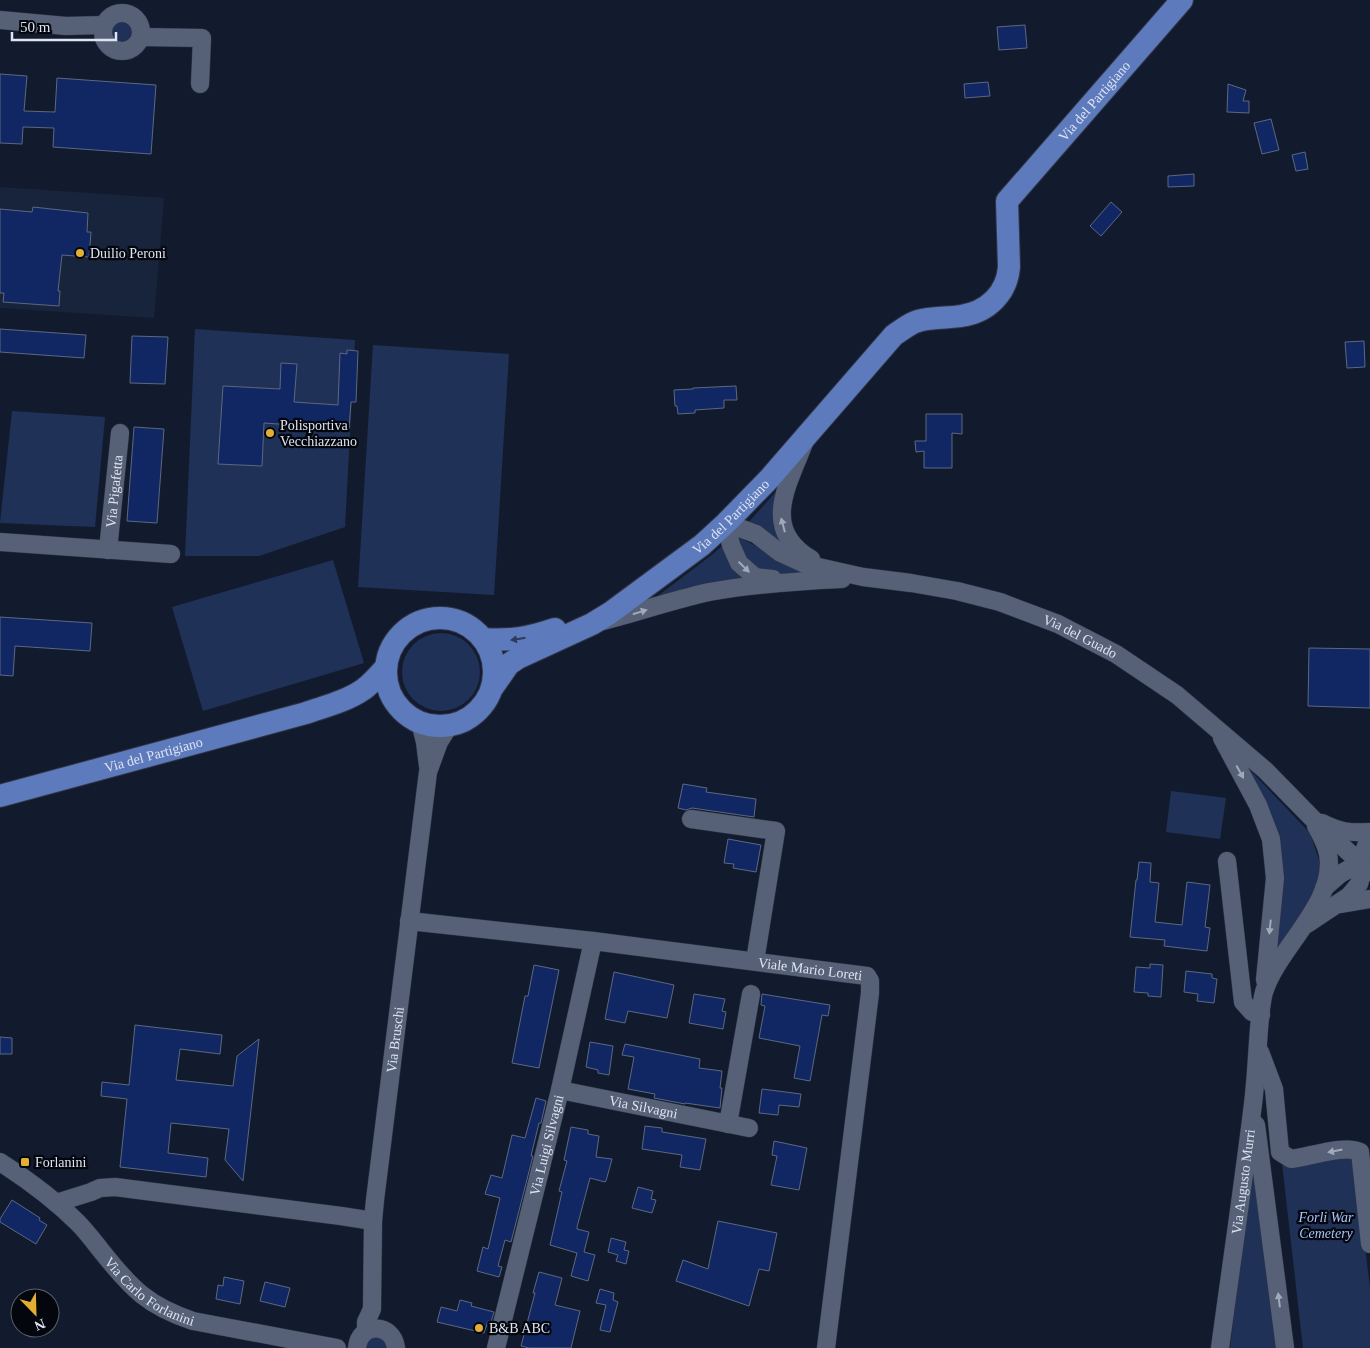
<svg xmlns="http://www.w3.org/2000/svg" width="1370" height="1348" font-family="'Times New Roman',serif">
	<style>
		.built { fill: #18233c }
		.green { fill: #203157 }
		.building { fill: #112764; stroke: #5c687f }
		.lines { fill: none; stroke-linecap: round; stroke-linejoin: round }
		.minor-casing { stroke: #323646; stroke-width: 19 }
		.major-casing { stroke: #323646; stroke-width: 24 }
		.minor { stroke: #566178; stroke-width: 18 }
		.major { stroke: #5c7abc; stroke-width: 22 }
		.oneway { fill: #a1a9bb }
		.oneway2 { fill: #2c3a5c }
		.poi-dot { fill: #e2af34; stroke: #04060d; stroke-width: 2 }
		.labels { text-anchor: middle; stroke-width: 4.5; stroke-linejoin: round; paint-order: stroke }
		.street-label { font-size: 14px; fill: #dee4f2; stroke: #04060d }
		.poi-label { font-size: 14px; fill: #dee4f2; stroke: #04060d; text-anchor: start }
		.park-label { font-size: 14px; font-style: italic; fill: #aac4fc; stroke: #04060d }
	</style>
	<rect width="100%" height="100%" fill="#121b2e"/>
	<polygon class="built" points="0,187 164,198 154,318 0,308"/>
	<g class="green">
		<circle cx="122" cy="32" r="13"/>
		<polygon points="195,329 355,340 345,527 259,556 185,556"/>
		<polygon points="373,345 509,354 494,595 358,587"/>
		<polygon points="12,411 105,417 95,527 0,523"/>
		<polygon points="781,486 789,551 746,525"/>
		<polygon points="734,535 786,561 818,574 768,576 742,558"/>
		<polygon points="724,544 753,581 651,601 713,554"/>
		<polygon points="333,560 364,663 203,711 172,607"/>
		<circle cx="441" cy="672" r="39"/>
		<polygon points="1250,770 1310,833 1323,872 1304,911 1275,953 1276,832"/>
		<polygon points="1171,791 1226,798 1220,839 1166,832"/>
		<polygon points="1354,1155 1370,1288 1370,1348 1303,1348 1282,1163"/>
		<polygon points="1253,1158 1277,1348 1230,1348"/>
		<polygon points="381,1335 390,1348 363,1348 365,1341"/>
	</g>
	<g class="building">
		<polygon points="1025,25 1027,48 999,50 997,27"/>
		<polygon points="0,74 27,76 24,111 55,112 57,78 156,85 151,154 53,147 54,128 23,127 22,144 0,143"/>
		<polygon points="988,82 990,96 965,98 964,84"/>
		<polygon points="1228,84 1246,90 1243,101 1249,101 1249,113 1227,112"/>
		<polygon points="1271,119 1279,150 1262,154 1254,123"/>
		<polygon points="1305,152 1308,169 1296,171 1292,155"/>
		<polygon points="1194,174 1194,186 1168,187 1168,176"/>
		<polygon points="1111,202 1122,212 1101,236 1090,226"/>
		<polygon points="33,207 88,213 87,232 91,232 89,257 62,255 58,291 60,291 59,306 3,302 4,293 0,293 0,209 32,212"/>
		<polygon points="0,329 86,335 84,358 0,352"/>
		<polygon points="132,336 168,337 165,384 130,383"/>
		<polygon points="1364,341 1365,367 1347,368 1345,342"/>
		<polygon points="347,350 358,351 356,402 351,402 349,429 264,423 262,466 218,464 223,386 280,389 281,363 297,364 294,402 338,405 340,353 347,354"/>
		<polygon points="736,386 737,400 724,400 724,408 695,410 695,413 678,414 677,406 675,406 674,390 693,389 693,388"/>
		<polygon points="926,414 962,414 962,434 952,433 952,468 924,468 924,451 916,452 915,441 926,441"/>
		<polygon points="134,427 164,429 157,523 127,521"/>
		<polygon points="0,617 92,623 90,651 15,646 13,676 0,675"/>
		<polygon points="1309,648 1370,649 1370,708 1308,706"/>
		<polygon points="683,784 707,788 706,792 756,799 754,817 692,808 686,810 678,808"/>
		<polygon points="728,839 761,845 756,872 733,868 734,864 724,863"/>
		<polygon points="1139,862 1151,863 1150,882 1159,883 1155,922 1182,925 1187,882 1210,885 1205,927 1210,928 1207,951 1164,946 1165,940 1130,937 1136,880 1137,880"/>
		<polygon points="1150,964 1163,965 1161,997 1148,996 1148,993 1134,992 1136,967 1150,968"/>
		<polygon points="534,965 559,970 539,1068 512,1063 525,996 528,996"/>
		<polygon points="1186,971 1212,974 1212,978 1217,979 1214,1003 1197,1001 1198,994 1184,992"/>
		<polygon points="614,972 674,985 667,1018 628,1011 625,1023 605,1019"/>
		<polygon points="694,994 725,999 722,1011 726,1012 723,1029 689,1023"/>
		<polygon points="762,994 830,1005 828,1016 822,1015 810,1081 794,1078 800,1046 759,1038 765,1006 761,1005"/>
		<polygon points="135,1025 222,1035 220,1054 180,1049 176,1080 233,1086 237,1056 259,1039 243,1181 225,1160 229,1129 171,1123 168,1153 208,1158 206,1177 120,1167 127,1099 101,1096 102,1082 129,1085"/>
		<polygon points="0,1037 12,1038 12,1054 0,1054"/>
		<polygon points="590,1042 613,1046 609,1075 598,1073 598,1070 586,1067"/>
		<polygon points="625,1044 700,1059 699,1068 722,1071 720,1088 722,1088 720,1108 685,1103 685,1104 654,1098 655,1094 628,1089 634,1057 622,1055"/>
		<polygon points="762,1089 801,1094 799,1107 779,1105 778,1115 759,1113"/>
		<polygon points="536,1098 546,1101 541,1123 539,1123 531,1156 533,1156 511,1242 505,1240 498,1266 502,1267 499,1277 477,1271 483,1247 488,1249 500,1198 485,1194 491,1175 502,1178 512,1135 525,1138"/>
		<polygon points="645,1126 662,1128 662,1132 706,1139 700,1170 680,1167 682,1155 642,1149"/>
		<polygon points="571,1127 588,1130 588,1134 599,1136 596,1157 612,1159 606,1181 605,1182 590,1178 577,1227 577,1229 589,1232 584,1252 595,1255 588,1281 571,1276 577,1253 550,1245 562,1192 559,1191 567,1161 564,1160"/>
		<polygon points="774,1141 807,1148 799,1190 771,1185 777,1156 772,1155"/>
		<polygon points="638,1187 653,1191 651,1199 656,1200 652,1213 632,1208"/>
		<polygon points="12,1200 40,1218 39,1220 47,1225 36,1244 0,1222 0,1219"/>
		<polygon points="718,1221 777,1233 769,1271 759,1269 749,1306 676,1281 683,1260 708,1269"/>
		<polygon points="611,1238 626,1242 624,1250 629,1251 626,1264 616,1261 618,1255 608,1252"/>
		<polygon points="539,1272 562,1278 555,1305 580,1311 571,1348 529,1348 521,1346 535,1293 533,1293"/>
		<polygon points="224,1277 244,1281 240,1304 216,1299 218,1285 223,1286"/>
		<polygon points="265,1282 290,1288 285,1307 260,1301"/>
		<polygon points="600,1289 614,1293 613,1300 618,1302 610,1332 600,1330 606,1305 596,1303"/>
		<polygon points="460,1300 472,1303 471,1306 494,1312 491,1322 488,1321 484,1333 437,1322 441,1307 457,1311"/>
	</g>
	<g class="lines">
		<defs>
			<g id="minor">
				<circle cx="122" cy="32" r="19"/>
				<polyline points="0,20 66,26 104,25"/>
				<polyline points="141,37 202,38 200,84"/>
				<path d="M 804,443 C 788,485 760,529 811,559"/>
				<path id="s1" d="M 726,523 L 756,534 L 779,552 L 805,564 L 863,577 L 911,583 L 957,591 L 1000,602 L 1058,624 L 1116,654 L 1177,695 L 1265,770 L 1312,818 L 1370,872"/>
				<polyline points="726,523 731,545 739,563 755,577 773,579"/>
				<polyline points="0,542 171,554"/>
				<path id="s2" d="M 108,550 L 120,433"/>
				<path d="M 603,621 C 638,612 673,600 709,592 C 753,584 797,581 842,579"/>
				<polyline points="420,722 425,742 428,766"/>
				<polyline points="1222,738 1258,805 1271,839 1275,878 1265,980"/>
				<polyline points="691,819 776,831 755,961"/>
				<path d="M 1322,823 C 1340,832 1349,833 1370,832"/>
				<polyline points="1227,861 1243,1002 1252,1012 1261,1015"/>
				<polyline points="1360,863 1366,846 1370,843"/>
				<polyline points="1324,888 1340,874 1360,863"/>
				<polyline points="1340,904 1370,899"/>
				<path id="s3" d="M 409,921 L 593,941 L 867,976 L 870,981 L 870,993 L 826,1348"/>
				<polyline points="1307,924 1349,896 1359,884 1364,867"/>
				<path d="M 1260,1052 L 1274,1089 L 1280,1152 L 1291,1159 C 1309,1157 1345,1144 1360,1152 L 1370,1244"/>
				<path id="s4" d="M 560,1090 L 749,1128"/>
				<polyline points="728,1124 751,994"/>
				<polyline points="1256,1125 1285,1348"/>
				<path id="s5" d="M 0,1162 C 28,1180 55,1200 78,1223 C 87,1232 95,1243 103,1253 C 132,1289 148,1306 193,1321 L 337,1348"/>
				<polyline points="56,1203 91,1192 100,1188 115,1187 341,1216 373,1221"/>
				<path id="s6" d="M 366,1331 L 366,1322 L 372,1309 L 373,1221 L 375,1200 L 428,772 L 439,742 L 449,726"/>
				<path d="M 357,1348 C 359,1322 393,1322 396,1348"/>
				<path id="s7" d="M 496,1348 L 560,1090 L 593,941"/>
				<path id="s8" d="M 1220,1348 C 1231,1267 1243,1186 1253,1104 C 1256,1079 1257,1054 1259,1029 C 1260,1017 1261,1003 1264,992 C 1278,947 1337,903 1328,854 C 1326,844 1321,835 1316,826"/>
			</g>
			<g id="major">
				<circle cx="440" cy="672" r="54"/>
				<path d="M 483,639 C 511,641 528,638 555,629"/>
				<path id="s9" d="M 493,687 L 509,664 L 518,658 L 592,624 L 610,613 L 702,545 L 726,523 L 769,479 L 894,335 C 902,330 910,323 918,321 C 930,317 949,318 961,316 C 988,312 1007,293 1009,267 L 1007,201 L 1182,0"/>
				<path id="s10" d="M 0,796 L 306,713 C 326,706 347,701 364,689 C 373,682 379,675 386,667"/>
			</g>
		</defs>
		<use href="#minor" class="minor-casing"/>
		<use href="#major" class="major-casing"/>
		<use href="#minor" class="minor"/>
		<use href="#major" class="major"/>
	</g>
	<defs><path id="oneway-solid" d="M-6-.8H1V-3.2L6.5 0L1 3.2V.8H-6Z" transform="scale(1.25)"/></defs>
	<g class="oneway">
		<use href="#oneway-solid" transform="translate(783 525) rotate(-105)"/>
		<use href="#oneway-solid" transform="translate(744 567) rotate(44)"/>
		<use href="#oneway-solid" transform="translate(640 612) rotate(-17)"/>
		<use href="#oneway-solid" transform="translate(1240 772) rotate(61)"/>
		<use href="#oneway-solid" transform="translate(1270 927) rotate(96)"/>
		<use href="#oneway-solid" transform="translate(1335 1151) rotate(169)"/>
		<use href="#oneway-solid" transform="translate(1279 1300) rotate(-97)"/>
	</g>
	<use class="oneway2" href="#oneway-solid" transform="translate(518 639) rotate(171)"/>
	<g class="poi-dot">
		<circle cx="80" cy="253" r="5"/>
		<circle cx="270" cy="433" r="5"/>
		<rect x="20" y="1157" width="10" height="10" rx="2.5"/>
		<circle cx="479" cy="1328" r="5"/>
	</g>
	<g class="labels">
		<g class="street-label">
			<text dy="5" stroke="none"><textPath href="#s9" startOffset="885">Via del Partigiano</textPath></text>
			<text dy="5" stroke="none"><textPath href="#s2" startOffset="59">Via Pigafetta</textPath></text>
			<text dy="5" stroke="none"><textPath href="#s9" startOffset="296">Via del Partigiano</textPath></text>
			<text dy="5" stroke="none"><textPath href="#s1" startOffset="376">Via del Guado</textPath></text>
			<text dy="5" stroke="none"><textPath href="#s10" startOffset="159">Via del Partigiano</textPath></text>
			<text dy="5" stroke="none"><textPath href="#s3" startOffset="404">Viale Mario Loreti</textPath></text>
			<text dy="5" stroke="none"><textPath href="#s6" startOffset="294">Via Bruschi</textPath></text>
			<text dy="5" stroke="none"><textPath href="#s4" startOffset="85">Via Silvagni</textPath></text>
			<text dy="5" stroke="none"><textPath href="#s7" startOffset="209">Via Luigi Silvagni</textPath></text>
			<text dy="5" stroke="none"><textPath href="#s8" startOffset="168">Via Augusto Murri</textPath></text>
			<text dy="5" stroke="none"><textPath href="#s5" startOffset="200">Via Carlo Forlanini</textPath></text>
		</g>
		<g class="poi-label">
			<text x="90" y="258">Duilio Peroni</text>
			<text x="280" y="430">Polisportiva<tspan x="280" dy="16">Vecchiazzano</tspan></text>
			<text x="35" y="1167">Forlanini</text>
			<text x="489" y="1333">B&amp;B ABC</text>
		</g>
		<g class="park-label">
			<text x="1326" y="1222">Forli War<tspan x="1326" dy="16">Cemetery</tspan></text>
		</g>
	</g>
	<g transform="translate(35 1313) rotate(157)"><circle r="24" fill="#04060d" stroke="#5b5f69"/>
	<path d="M0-4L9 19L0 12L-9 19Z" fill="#e2af34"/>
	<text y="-8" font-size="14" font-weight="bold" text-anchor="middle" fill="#dee4f2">N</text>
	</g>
	<path d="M12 32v8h104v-8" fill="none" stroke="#dee4f2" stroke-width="2.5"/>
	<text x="20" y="32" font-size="15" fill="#dee4f2" stroke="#04060d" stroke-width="4" paint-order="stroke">50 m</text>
</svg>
